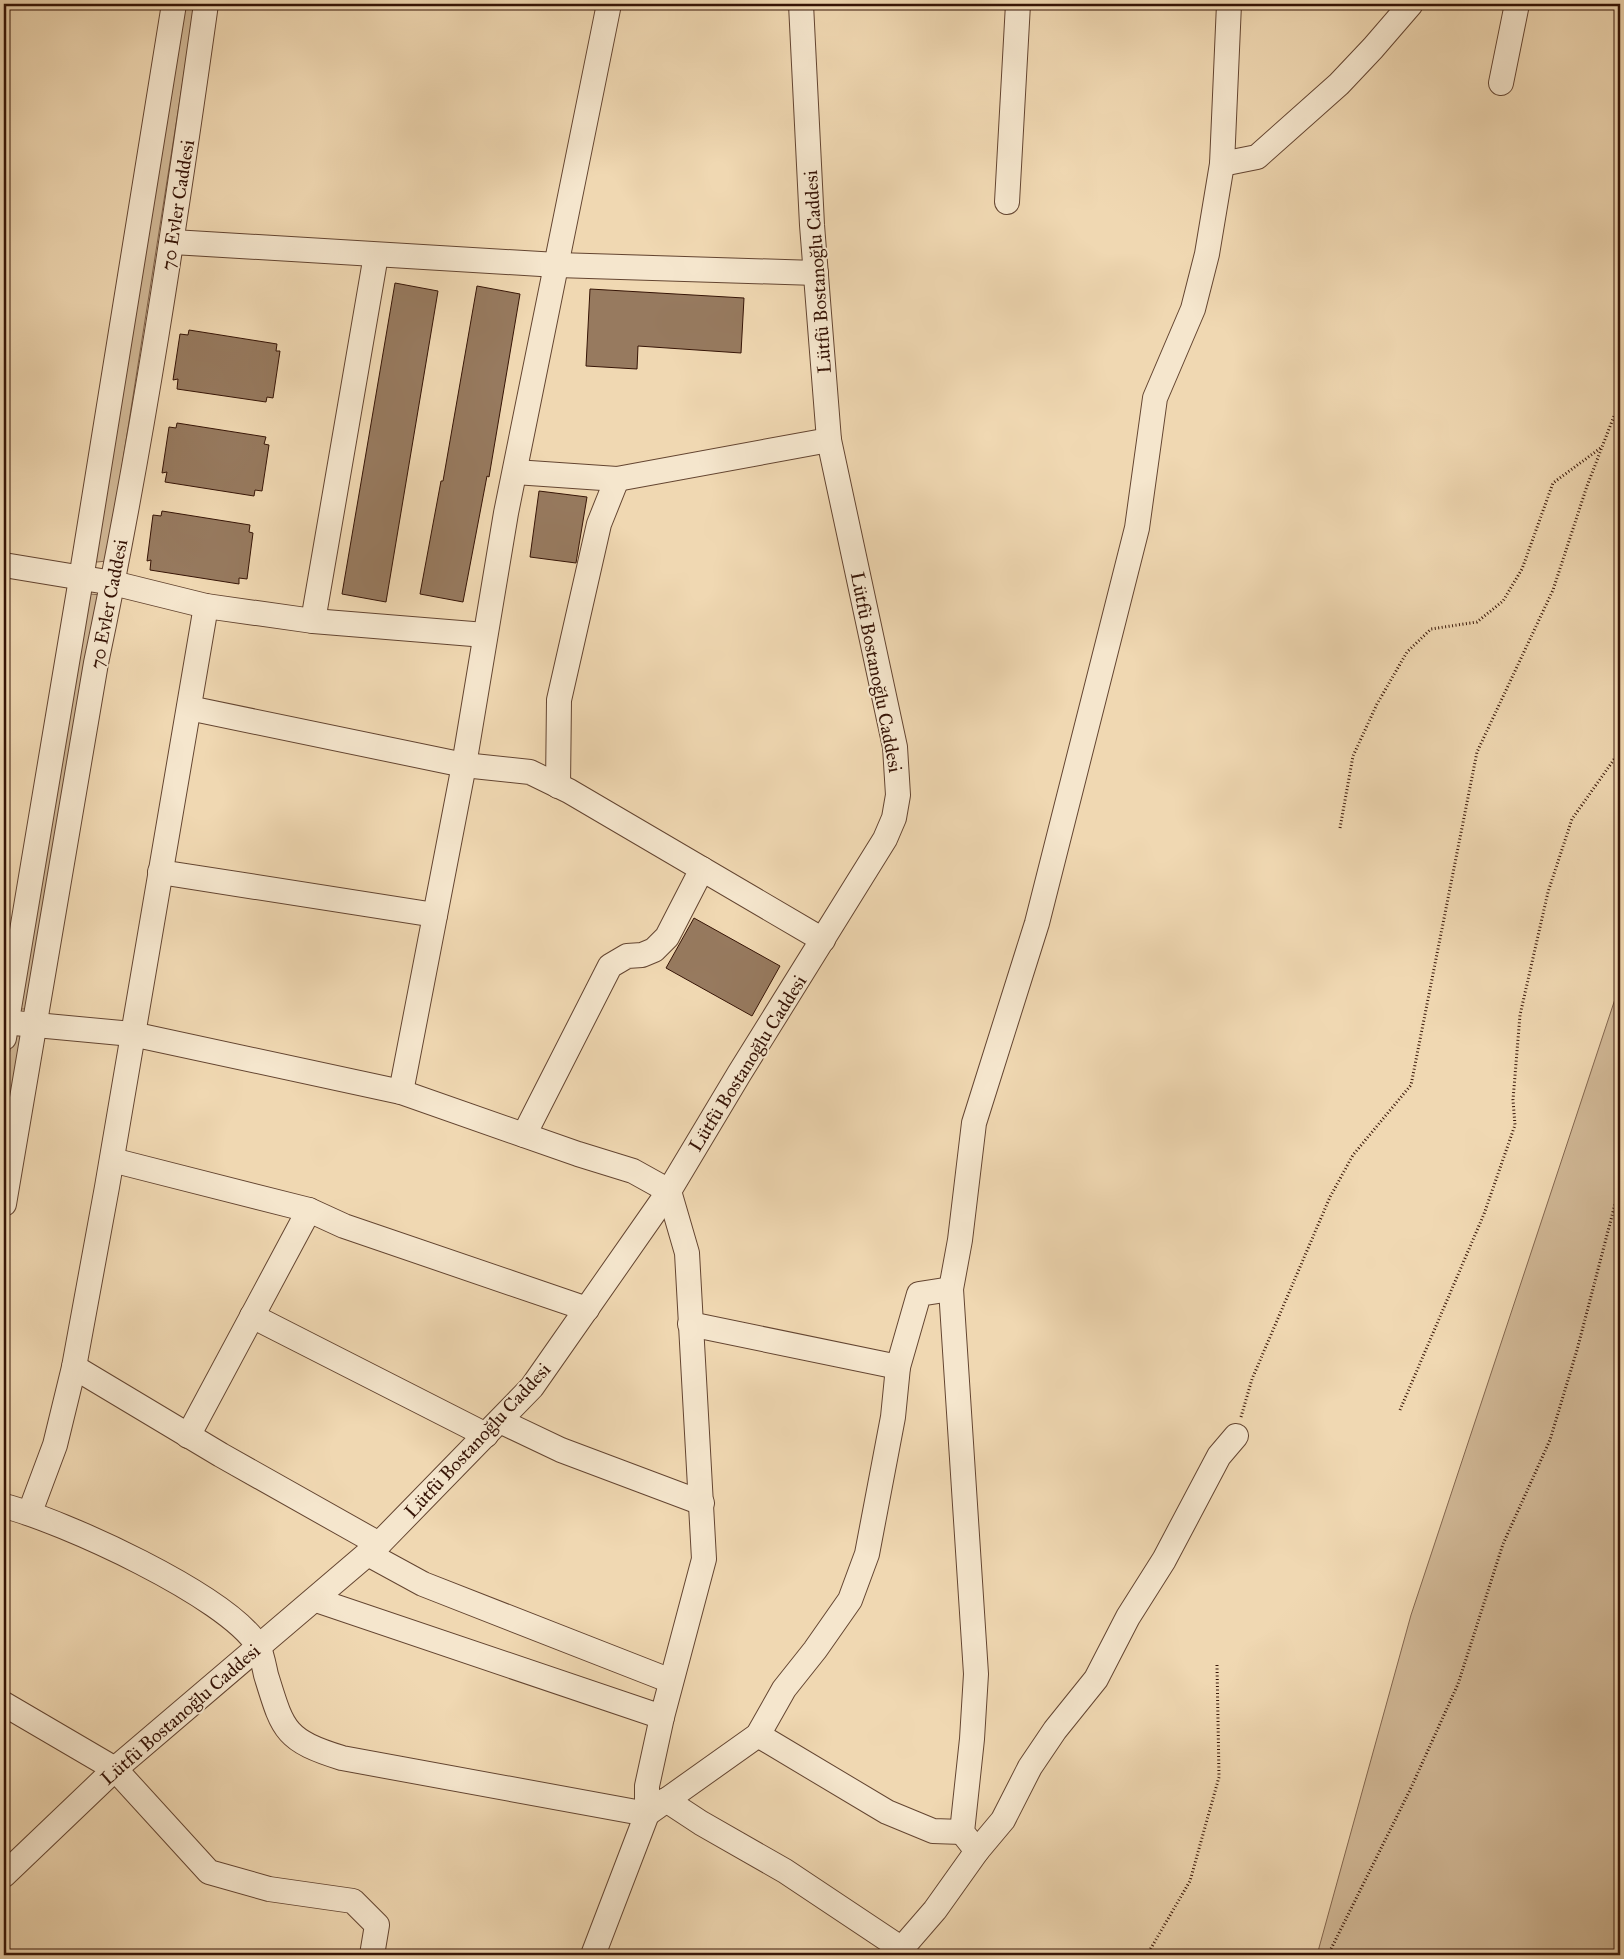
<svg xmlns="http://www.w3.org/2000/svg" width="1624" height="1959" font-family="'IM FELL Great Primer',serif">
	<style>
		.green { fill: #d0b795; stroke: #83664e }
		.building { fill: #977a5f; stroke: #361406 }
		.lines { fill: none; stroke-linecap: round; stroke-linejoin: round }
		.minor-casing { stroke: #644531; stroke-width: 26 }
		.path { stroke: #361406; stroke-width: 3; stroke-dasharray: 1 2.5; stroke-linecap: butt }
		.minor { stroke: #f5e6cd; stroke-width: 24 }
		.labels { text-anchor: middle; stroke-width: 4; stroke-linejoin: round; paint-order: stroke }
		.street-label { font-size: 19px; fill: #361406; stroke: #f5e6cd }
	</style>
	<rect width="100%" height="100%" fill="#f0d8b2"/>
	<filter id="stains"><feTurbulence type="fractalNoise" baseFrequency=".004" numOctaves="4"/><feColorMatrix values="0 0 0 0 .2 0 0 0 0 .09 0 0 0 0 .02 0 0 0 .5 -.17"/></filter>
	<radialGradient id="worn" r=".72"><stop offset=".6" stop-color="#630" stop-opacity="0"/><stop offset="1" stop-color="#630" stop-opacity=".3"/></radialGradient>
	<g class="green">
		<polygon points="185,4 195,4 107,561 97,562 94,560"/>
		<polygon points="90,594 102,595 31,1009 19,1009"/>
		<polygon points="1620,984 1620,1955 1317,1955 1411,1615"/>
		<polygon points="13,1032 26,1033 4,1167 4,1085"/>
	</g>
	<g class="building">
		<polygon points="395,283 438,291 386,602 342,594"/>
		<polygon points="477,286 520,294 489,477 487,476 463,602 420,594 441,481 443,481"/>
		<polygon points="590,289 744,298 741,353 638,346 637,369 586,366"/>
		<polygon points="189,330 277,344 276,351 280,351 273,398 267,397 266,402 177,389 178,379 173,380 180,334 188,335"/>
		<polygon points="177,423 266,437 264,444 269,445 262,491 255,490 254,496 165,482 167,472 162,473 169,427 176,428"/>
		<polygon points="539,491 587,497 576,563 530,557"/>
		<polygon points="162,511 250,525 249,532 253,533 247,579 239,578 239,584 150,570 151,560 147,561 153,515 161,516"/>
		<polygon points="694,918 780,966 752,1016 666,968"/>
	</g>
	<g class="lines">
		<defs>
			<g id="minor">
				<polyline points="1501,83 1517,4"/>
				<polyline points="1222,164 1257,157 1339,84 1373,48 1411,4"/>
				<polyline points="1007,202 1018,4"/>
				<polyline points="173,242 557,265 816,273"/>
				<polyline points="515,472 617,479 829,440"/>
				<polyline points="4,565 113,583 206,606 313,621 485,635"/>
				<polyline points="313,621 376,255"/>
				<polyline points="189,708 464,765 530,772 569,791 823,940"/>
				<polyline points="558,786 559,700 599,524 617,479"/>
				<polyline points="160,872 435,915"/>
				<polyline points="4,1022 132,1034 401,1092 578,1154 633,1171 669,1191 687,1253 704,1559 662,1717 647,1786 647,1814 593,1955"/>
				<polyline points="4,1038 81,579 174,4"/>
				<polyline points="401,1092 464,765 506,513 609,4"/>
				<polyline points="524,1135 610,966 627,956 642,955 654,950 667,937 702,869"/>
				<polyline points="112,1160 309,1210 344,1226 587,1309"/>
				<path d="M 4,1204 L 96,663 C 142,445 175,224 206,4"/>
				<polyline points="252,1316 486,1435"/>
				<polyline points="690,1324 898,1367"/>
				<polyline points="74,1367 221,1455 379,1544"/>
				<polyline points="500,1421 561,1450 702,1503"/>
				<polyline points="188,1436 309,1210"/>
				<path d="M 4,1506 C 61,1520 228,1596 258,1646 C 262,1654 264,1666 266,1675 C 283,1730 284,1740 342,1758 L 647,1814 L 758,1735 L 784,1689 L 815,1650 L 850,1600 L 867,1554 L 893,1417 L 898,1367 L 919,1294 L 951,1289"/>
				<polyline points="30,1512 55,1445 74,1367 107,1187 206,606"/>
				<polyline points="368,1554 423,1584 671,1681"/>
				<polyline points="316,1600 662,1717"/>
				<polyline points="4,1704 115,1769 209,1872 269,1889 353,1901 377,1925 372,1955"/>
				<polyline points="758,1735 887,1812 933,1831 962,1832"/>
				<polyline points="666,1800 701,1823 785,1871 902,1949"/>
				<polyline points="977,1851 962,1832 972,1739 976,1674 951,1289 960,1240 974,1123 1037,923 1137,528 1155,398 1193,309 1207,254 1222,164 1229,4"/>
				<polyline points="4,1875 115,1769 379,1544 532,1387 669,1191 739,1074 885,839 894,818 898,795 895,747 829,440 812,225 801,4"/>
				<polyline points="896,1955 935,1910 977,1851 1003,1820 1030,1767 1055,1730 1096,1679 1128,1617 1164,1560 1219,1456 1236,1436"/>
			</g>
		</defs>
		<use href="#minor" class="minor-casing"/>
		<g class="path">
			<polyline points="1340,828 1353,756 1377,704 1407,652 1431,629 1477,622 1503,601 1522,569 1553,483 1602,447"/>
			<polyline points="1400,1410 1484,1214 1515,1125 1513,1100 1520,1015 1548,892 1572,819 1620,751"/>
			<polyline points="1241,1417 1252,1379 1330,1197 1353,1155 1411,1085 1477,752 1553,590 1587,486 1614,416 1620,411"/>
			<polyline points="1147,1955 1190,1881 1219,1777 1217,1665"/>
			<polyline points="1328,1955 1410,1790 1458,1684 1503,1544 1550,1440 1577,1350 1620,1185"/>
		</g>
		<use href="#minor" class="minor"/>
	</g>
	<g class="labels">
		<g class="street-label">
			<text transform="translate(177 205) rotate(-81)" y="7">70 Evler Caddesi</text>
			<text transform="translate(817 272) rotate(-94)" y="7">Lütfü Bostanoğlu Caddesi</text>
			<text transform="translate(108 604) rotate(-79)" y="7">70 Evler Caddesi</text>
			<text transform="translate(877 672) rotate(79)" y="7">Lütfü Bostanoğlu Caddesi</text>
			<text transform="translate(747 1063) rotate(-58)" y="7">Lütfü Bostanoğlu Caddesi</text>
			<text transform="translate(477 1440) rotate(-47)" y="7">Lütfü Bostanoğlu Caddesi</text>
			<text transform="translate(180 1714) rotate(-41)" y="7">Lütfü Bostanoğlu Caddesi</text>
		</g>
	</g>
	<rect width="1624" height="1959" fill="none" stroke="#f0d8b2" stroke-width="20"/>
	<rect x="5" y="5" width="1614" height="1949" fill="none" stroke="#361406" stroke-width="2.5"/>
	<rect x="10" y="10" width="1604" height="1939" fill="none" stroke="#361406"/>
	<rect width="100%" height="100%" filter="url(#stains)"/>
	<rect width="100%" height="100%" fill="url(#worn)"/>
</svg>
